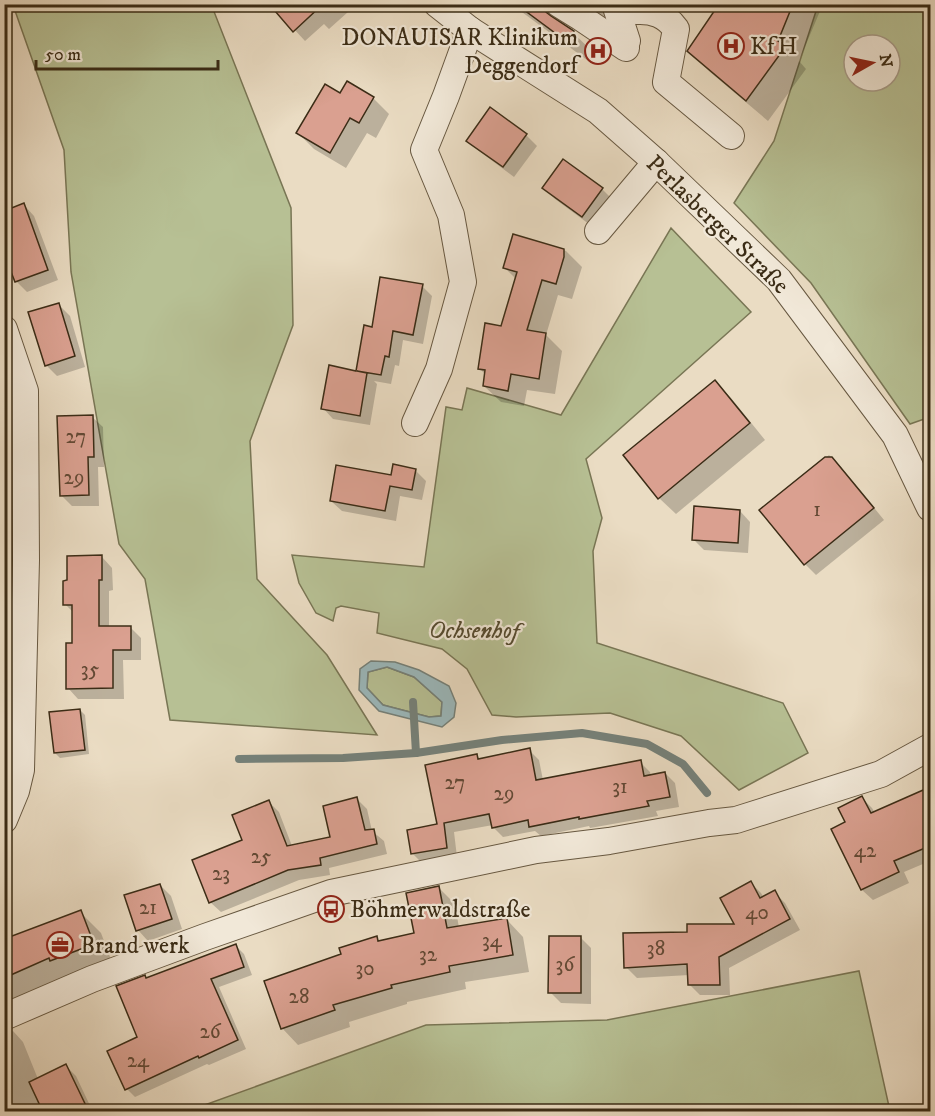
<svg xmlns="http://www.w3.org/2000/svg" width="935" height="1116" font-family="'IM FELL DW Pica',serif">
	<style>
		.green { fill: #b7c094; stroke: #797655; stroke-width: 1.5; fill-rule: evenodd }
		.water { fill: #9bb9bd; stroke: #75817a; stroke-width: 1.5; fill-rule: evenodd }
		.shadow { fill: #0003 }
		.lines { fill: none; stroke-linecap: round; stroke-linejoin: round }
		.stream { stroke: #75817a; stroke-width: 8 }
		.building { fill: #daa090; stroke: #3b2c16; stroke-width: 1.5 }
		.minor-casing { stroke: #675841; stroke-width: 28 }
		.minor { stroke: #f1e8d8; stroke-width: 26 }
		.labels { text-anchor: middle; stroke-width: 4.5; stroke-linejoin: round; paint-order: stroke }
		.number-label { font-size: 21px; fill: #634934 }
		.poi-label { font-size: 24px; fill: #3b2c16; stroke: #f1e8d8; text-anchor: start }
		.street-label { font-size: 24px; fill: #3b2c16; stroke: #f1e8d8 }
		.park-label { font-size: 24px; font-style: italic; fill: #544a2f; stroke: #f1e8d8 }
	</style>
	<rect width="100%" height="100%" fill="#eadcc3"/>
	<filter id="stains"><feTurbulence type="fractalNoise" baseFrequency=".00333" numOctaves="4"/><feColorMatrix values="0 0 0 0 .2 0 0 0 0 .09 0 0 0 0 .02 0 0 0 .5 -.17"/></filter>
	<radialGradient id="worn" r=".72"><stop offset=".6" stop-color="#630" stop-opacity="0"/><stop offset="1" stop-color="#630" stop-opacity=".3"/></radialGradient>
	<g class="green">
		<polygon points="210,4 213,9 291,208 293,325 250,441 257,579 327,655 377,735 170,720 145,579 119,544 71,272 64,150 13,5"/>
		<path d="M 818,5 L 930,5 L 930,417 L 910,424 L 811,283 L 734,203 L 774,141 ZM 854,45 L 890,45 L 890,81 L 854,81 Z"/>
		<polygon points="671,228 751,312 586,459 602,518 593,551 597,643 783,703 808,753 739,790 681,736 610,713 516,717 492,715 467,669 442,649 377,633 379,613 341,606 336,608 333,621 316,613 299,583 292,555 424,567 446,407 462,410 467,388 561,415"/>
		<polygon points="387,667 414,677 442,702 441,716 429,717 383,705 367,688 368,672"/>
		<polygon points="859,971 890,1111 188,1111 426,1025 607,1020"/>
	</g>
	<path class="water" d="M 371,661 L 395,662 L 419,670 L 449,686 L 456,703 L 454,717 L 442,727 L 379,711 L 359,690 L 360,669 ZM 387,667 L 414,677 L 442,702 L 441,716 L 429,717 L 383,705 L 367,688 L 368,672 Z"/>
	<g class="shadow">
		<polygon points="271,4 341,4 348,12 329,29 324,24 305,41"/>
		<polygon points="511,4 609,4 604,21 567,17 565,25 594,53 591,63"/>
		<polygon points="720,4 823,4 799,61 806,69 768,121 710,72 689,51"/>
		<polygon points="340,96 373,98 389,114 376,138 367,133 346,168 314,149 298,133"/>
		<polygon points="526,135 537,146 514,177 479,151 468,141"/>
		<polygon points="4,144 11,161 4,164"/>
		<polygon points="544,188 602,189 613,200 593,227 555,199"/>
		<polygon points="24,205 34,216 58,280 27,292 16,281"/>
		<polygon points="514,235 566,251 582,267 572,299 558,295 546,335 562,351 555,394 527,390 524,406 501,402 484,386 486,375 479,368 502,327 516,279 505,268"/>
		<polygon points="422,286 432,296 423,344 403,340 399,366 395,365 391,384 374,381 377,384 370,425 333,419 323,408 357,372 366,327 373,328"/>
		<polygon points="59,305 70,316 85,367 57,376 46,365"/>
		<polygon points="715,382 731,398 765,440 676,514 659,498"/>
		<polygon points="4,404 13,446 17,533 4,533"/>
		<polygon points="92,417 103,427 104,467 98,467 99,506 72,506 61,495"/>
		<polygon points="829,455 840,466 884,520 816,575 805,564 762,510"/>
		<polygon points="415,470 426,481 422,500 400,496 396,521 342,511 331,501 392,477"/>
		<polygon points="740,511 750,522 748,553 704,550 693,539"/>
		<polygon points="102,557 112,568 113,590 109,591 109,627 130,627 141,638 141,660 123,660 124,699 78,699 68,688 74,645 74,613 65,604"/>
		<polygon points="4,576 14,586 14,645 10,645 9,682 16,688 17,732 4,732"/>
		<polygon points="80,710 85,715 89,754 60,758 55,753"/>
		<polygon points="529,750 539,760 543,780 640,762 650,772 651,776 665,773 675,783 679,807 656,811 658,816 590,828 589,826 541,836 535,831 503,837 493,827 493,825 454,832 457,857 422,863 412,853 439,825 477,756 481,760"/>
		<polygon points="930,789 930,861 904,872 909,883 873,900 862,890 833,830 847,823 862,798 872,808 875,813"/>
		<polygon points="357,799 367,809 372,831 384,841 387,854 329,868 330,875 299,880 221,912 210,902 244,841 268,801 279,812 292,846 332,838"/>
		<polygon points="750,882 761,893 764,898 774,892 785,903 800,930 729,968 730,995 700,995 689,984 689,975 637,978 626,967 688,933 736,925"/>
		<polygon points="160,885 171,896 182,929 148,941 138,930"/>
		<polygon points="438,887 455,904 459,928 507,920 523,937 529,972 465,982 466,989 407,1002 407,1004 349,1022 350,1027 298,1045 282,1028 343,955 376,938 381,942 416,935"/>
		<polygon points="80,912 101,933 113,965 4,1008 4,936 6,935 10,939"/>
		<polygon points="580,937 591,948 591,1004 561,1003 550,992"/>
		<polygon points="235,945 244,954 252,975 219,987 246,1049 209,1065 207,1064 135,1097 127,1089 139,1038 147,979"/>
		<polygon points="13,1031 23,1042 38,1079 66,1066 76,1076 93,1112 4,1112 4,1091 7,1090 4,1084 4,1035"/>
	</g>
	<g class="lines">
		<g class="stream">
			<polyline points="413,702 416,753"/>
			<polyline points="239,759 343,758 416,753 502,740 582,733 647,744 683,764 707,793"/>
		</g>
	</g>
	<g class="building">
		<polygon points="269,4 323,4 293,32"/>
		<polygon points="516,4 544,4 546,12 551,16 574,31 570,44"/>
		<polygon points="719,4 793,4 778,41 786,46 746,101 687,51"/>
		<polygon points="347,81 374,97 359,123 350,118 330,153 296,133 325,84 340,93"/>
		<polygon points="490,107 527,134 503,167 466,141"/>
		<polygon points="563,159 603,188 582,217 542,188"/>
		<polygon points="24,203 48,270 15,282 4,254 4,211"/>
		<polygon points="513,234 564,249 564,257 556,284 542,280 527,330 546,333 539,379 511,374 508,391 483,386 485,370 478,369 485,323 501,326 517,272 503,268"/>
		<polygon points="380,277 423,284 413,335 393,331 389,357 385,356 381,375 357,371 367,373 360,416 321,409 329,365 356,371 364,325 372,327"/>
		<polygon points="59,303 75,356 45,366 28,312"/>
		<polygon points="715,380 750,423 658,499 623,455"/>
		<polygon points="93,415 94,457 88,457 89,495 60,496 57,416"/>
		<polygon points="825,457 832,457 874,508 804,565 759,510"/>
		<polygon points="393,464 416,469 412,490 390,486 385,511 330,501 336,465 391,475"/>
		<polygon points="694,506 740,510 738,543 692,540"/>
		<polygon points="102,555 102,580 99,580 99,626 131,626 131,650 113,650 113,688 66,689 66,643 72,643 72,605 63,605 63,581 67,580 67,556"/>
		<polygon points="80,709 85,750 54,753 49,712"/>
		<polygon points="530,748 536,780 641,760 644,776 665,772 670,797 647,801 649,806 579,819 579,817 529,827 528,820 492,828 489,814 444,823 447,848 411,854 407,830 437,824 425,765 477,754 478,759"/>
		<polygon points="930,787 930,846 894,861 899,872 861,890 831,829 845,822 838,808 862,796 871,813"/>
		<polygon points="357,797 365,830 374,829 377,844 320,858 321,865 288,870 209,903 192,860 242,840 232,815 269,800 287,846 330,837 323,806"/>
		<polygon points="751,881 760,898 775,890 790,919 719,957 720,985 688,985 687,964 624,968 623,933 687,932 687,924 734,924 720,898"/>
		<polygon points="160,884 172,919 136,931 124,895"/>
		<polygon points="439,886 447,928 507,918 513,955 449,966 450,972 391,985 392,988 333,1005 335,1010 281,1029 264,981 341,954 339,948 377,936 378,941 414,933 406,893"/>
		<polygon points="81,910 94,944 50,961 49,958 4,978 4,939"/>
		<polygon points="549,936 581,936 581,993 548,993"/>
		<polygon points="236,944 244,967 211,979 238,1040 199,1058 198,1056 125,1090 107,1051 137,1037 116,986 145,975 146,978"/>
		<polygon points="66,1064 89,1112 43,1112 29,1082"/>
	</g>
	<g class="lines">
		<defs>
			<g id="minor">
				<polyline points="437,4 470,30 598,111 656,162 779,280 895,435 930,508"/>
				<polyline points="559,4 580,17 626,48"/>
				<polyline points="615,4 627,41"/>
				<path d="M 636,11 C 653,10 666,15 676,29 L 666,82 L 731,136"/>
				<polyline points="598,231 656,162"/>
				<polyline points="4,329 25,391 26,560 21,770 16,791 4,820"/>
				<polyline points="415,423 439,369 463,282 451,215 424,150 446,96 470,30"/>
				<polyline points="4,1017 92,979 205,937 331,893 536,850 609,841 709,823 736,820 881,774 930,747"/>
			</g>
		</defs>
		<use href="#minor" class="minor-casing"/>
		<use href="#minor" class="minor"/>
	</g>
	<defs>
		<symbol id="hospital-ring" viewBox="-11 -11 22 22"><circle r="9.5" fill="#f1e8d8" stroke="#8f2418" stroke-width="1.5"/><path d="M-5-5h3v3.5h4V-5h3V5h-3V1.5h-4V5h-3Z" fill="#8f2418"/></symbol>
		<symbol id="bus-ring" viewBox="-11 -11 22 22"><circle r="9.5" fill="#f1e8d8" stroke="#8f2418" stroke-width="1.5"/><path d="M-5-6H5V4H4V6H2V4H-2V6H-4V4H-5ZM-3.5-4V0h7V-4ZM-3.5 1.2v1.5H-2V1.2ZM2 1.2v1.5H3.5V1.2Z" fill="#8f2418"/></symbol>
		<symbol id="office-ring" viewBox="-11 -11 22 22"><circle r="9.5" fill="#f1e8d8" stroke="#8f2418" stroke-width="1.5"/><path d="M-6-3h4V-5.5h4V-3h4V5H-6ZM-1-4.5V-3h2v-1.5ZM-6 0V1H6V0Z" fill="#8f2418"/></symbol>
	</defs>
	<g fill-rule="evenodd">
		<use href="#hospital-ring" x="716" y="31" width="30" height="30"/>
		<use href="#hospital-ring" x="583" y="36" width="30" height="30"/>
		<use href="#bus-ring" x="316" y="894" width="30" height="30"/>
		<use href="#office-ring" x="45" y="930" width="30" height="30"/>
	</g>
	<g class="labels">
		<g class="number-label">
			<text x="76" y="443">27</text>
			<text x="74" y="484">29</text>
			<text x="817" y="516">1</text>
			<text x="90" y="676">35</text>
			<text x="455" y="789">27</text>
			<text x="620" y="793">31</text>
			<text x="504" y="800">29</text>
			<text x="865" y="857">42</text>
			<text x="261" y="863">25</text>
			<text x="221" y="880">23</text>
			<text x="148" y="914">21</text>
			<text x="757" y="919">40</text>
			<text x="492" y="947">34</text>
			<text x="656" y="955">38</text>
			<text x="428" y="961">32</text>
			<text x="565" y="971">36</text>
			<text x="365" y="975">30</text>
			<text x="299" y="1003">28</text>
			<text x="210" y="1038">26</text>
			<text x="138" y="1067">24</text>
		</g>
		<g class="poi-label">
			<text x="578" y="45" text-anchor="end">DONAUISAR Klinikum<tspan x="578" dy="28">Deggendorf</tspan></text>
			<text x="750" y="54">KfH</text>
			<text x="350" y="917">Böhmerwaldstraße</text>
			<text x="80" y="953">Brand werk</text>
		</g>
		<g class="street-label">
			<text transform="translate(718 224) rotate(44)" y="8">Perlasberger Straße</text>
		</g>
		<g class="park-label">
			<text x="474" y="638">Ochsenhof</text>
		</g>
	</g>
	<rect width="935" height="1116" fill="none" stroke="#eadcc3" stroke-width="24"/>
	<rect x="6" y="6" width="923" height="1104" fill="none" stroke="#3b2c16" stroke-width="3"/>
	<rect x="12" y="12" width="911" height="1092" fill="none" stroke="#3b2c16" stroke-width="1.5"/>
	<g transform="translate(872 63) rotate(81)"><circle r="28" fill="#f1e8d8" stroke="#a89d8a" stroke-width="1.5"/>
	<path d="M0-4.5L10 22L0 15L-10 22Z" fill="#8f2418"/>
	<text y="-9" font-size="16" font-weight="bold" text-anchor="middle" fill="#3b2c16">N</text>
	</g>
	<path d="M36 60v9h182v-9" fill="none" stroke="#3b2c16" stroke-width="3"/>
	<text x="45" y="60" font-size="18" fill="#3b2c16" stroke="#f1e8d8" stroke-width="4.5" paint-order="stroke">50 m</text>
	<rect width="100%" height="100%" filter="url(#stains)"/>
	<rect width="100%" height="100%" fill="url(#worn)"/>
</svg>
